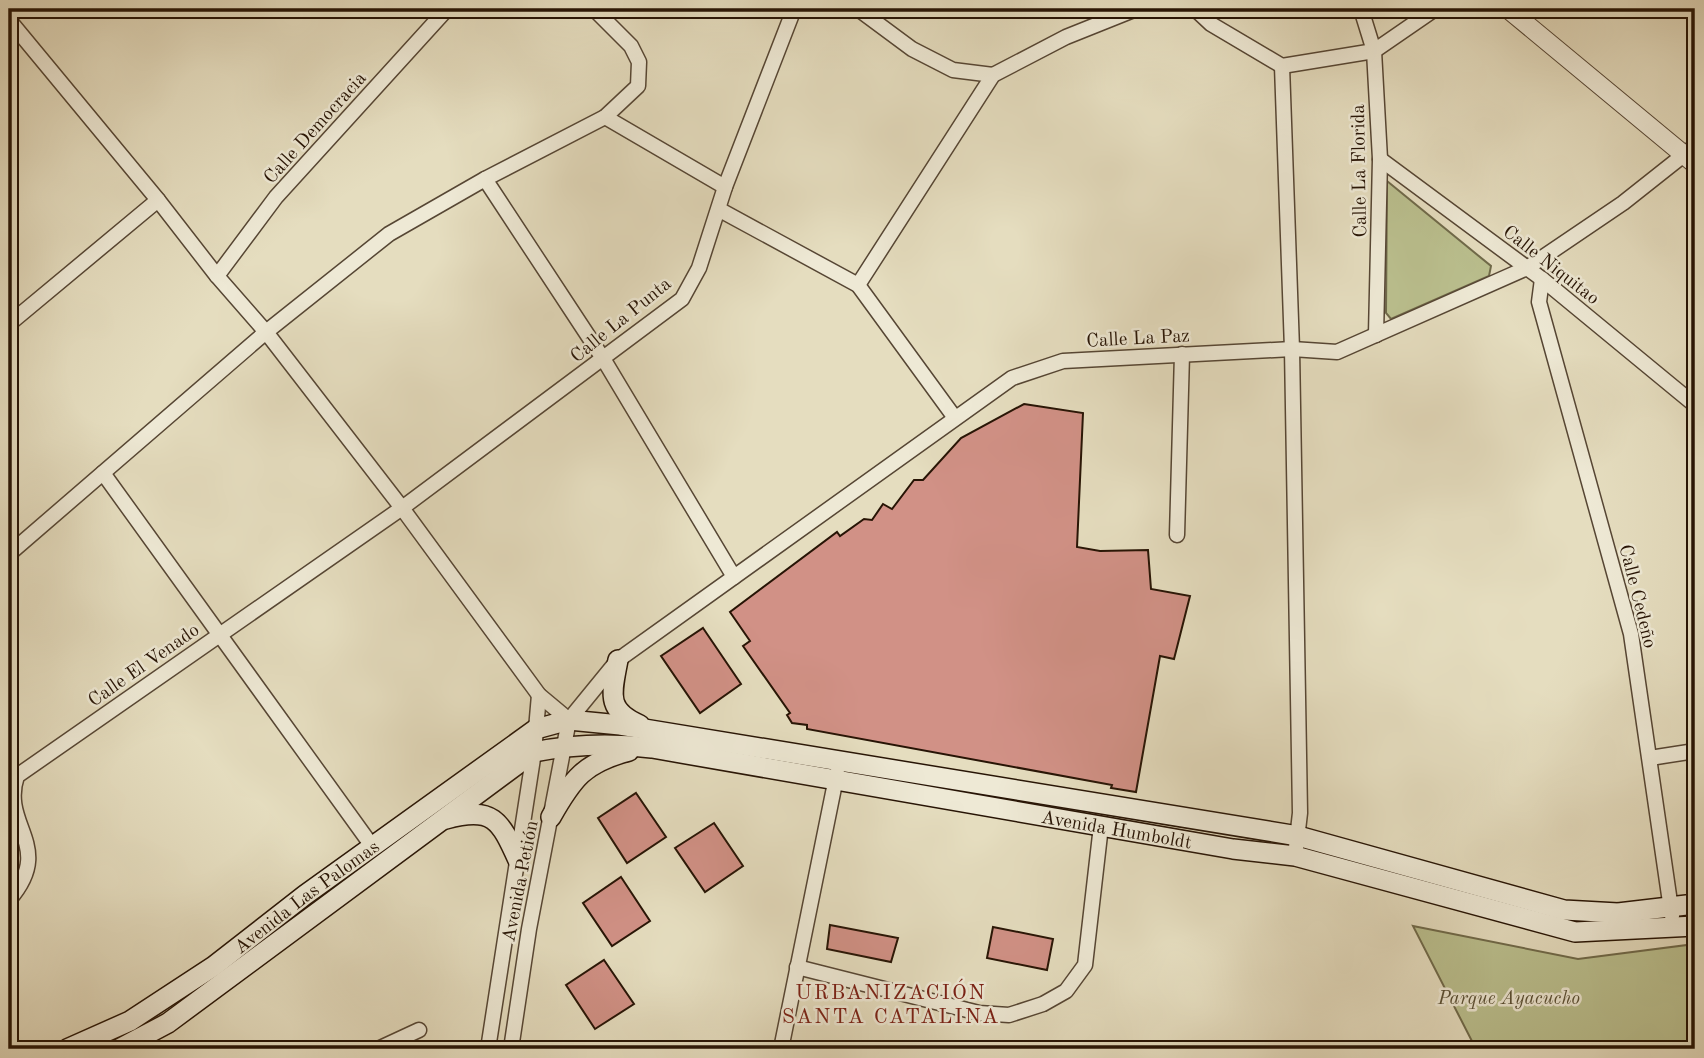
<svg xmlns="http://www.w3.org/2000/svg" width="1704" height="1058" font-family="'Old Standard TT',serif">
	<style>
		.green { fill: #babf8e; stroke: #706a4a; stroke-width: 2 }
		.building { fill: #d19186; stroke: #271405; stroke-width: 2 }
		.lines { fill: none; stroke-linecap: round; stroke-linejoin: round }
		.minor-casing { stroke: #564634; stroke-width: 17 }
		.tertiary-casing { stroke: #564634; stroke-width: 20 }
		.secondary-casing { stroke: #271405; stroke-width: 22 }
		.minor { stroke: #eee9d5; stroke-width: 14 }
		.tertiary { stroke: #eee9d5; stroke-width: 18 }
		.secondary { stroke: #eee9d5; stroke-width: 19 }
		.labels { text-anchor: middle; stroke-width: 5; stroke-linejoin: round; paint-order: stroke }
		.street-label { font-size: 19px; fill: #271405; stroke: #eee9d5 }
		.park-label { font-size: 19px; font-style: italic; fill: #5a5035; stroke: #eee9d5 }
		.neighbourhood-label { font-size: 21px; letter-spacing: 2px; fill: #7a1f14; stroke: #eee9d5 }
	</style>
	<rect width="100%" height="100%" fill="#e5ddbf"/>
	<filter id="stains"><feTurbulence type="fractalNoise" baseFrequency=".00286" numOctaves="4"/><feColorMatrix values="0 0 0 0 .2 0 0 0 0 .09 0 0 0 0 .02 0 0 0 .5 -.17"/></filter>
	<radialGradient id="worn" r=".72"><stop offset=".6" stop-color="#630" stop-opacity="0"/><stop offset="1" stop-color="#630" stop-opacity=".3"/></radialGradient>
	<g class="green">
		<polygon points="1387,181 1491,266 1489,276 1391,319 1386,313"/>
		<polygon points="1413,926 1578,959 1695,944 1695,1049 1476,1049"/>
	</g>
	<g class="building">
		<polygon points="1024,404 1083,413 1077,547 1100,551 1148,550 1151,589 1190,596 1174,659 1160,656 1136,792 1111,788 1112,785 807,729 807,725 792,723 787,715 790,713 743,646 750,641 730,612 837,532 840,536 864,519 872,520 883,504 892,509 914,480 923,480 961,438"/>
		<polygon points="703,628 741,684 700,713 661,656"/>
		<polygon points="636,793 666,837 627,863 598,818"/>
		<polygon points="714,823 743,866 705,892 675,848"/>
		<polygon points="621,877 650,921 612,946 583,903"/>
		<polygon points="830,925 898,938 891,962 827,949"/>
		<polygon points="993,927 1053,939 1047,970 987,958"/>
		<polygon points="604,960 634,1004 595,1029 566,985"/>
	</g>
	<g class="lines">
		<defs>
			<g id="minor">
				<polyline points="858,9 912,49 953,70 993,75"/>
				<polyline points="1195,9 1211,24 1282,66 1374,51 1435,9"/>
				<polyline points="1361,9 1374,51 1380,159 1376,335"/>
				<polyline points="9,20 158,200 217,276 266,332 402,508 539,695 569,720"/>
				<polyline points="1282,66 1292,349 1300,813 1295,856"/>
				<polyline points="605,117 725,187"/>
				<polyline points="1380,159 1542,279 1695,405"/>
				<polyline points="485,179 604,360 734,577"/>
				<polyline points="720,210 858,285 955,418"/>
				<polyline points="217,276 276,197 447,9"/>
				<polyline points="1542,279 1539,302 1631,634 1672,916"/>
				<polyline points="858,285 993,75 1066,37 1136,9"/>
				<polyline points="9,324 158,200"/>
				<polyline points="103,473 372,846"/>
				<polyline points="1177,535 1182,354"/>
				<polyline points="9,554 266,332 389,234 485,179 605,117 638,86 639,62 631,46 594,9"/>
				<polyline points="1650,758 1695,751"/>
				<path d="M 9,900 C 56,846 0,826 17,776 L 402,508 L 682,299 L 699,268 L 725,187 L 794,9"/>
				<polyline points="797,967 979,1013 1009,1015 1043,1004 1066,991 1085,965 1101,826"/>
				<polyline points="378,1049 419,1030"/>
				<polyline points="488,1049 534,752 539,695"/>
				<polyline points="511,1049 529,929 569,720 618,660 1012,378 1063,361 1292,349 1337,352 1527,268 1623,203 1695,146"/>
				<polyline points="781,1049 837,773"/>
			</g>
			<polyline id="tertiary" points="1508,9 1695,164"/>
			<g id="secondary">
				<path d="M 618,660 C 612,693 605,710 640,725"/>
				<path d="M 551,817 C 573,778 584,763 629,751"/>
				<path d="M 446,819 C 493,806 500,820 518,860"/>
				<path id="s1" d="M 67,1049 L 130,1021 L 214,966 L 305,895 L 536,729 L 569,720 L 620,725 L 1298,836 L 1564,910 L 1618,913 L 1695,904"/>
				<path id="s2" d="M 119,1049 L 168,1023 L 534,752 C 574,744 612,743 652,748 L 1233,849 L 1295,856 L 1575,932 L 1695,926"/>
			</g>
		</defs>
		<use href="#minor" class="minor-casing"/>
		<use href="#tertiary" class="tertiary-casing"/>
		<use href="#secondary" class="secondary-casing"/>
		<use href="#minor" class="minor"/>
		<use href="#tertiary" class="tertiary"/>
		<use href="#secondary" class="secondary"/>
	</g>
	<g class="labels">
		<g class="street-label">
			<text transform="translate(314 127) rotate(-48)" y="7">Calle Democracia</text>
			<text transform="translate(1358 171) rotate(-91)" y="7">Calle La Florida</text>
			<text transform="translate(1552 264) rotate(38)" y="7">Calle Niquitao</text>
			<text transform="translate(620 319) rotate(-39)" y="7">Calle La Punta</text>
			<text transform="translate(1138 337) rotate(-3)" y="7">Calle La Paz</text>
			<text transform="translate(1639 596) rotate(76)" y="7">Calle Cedeño</text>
			<text transform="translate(143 664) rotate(-35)" y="7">Calle El Venado</text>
			<text dy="7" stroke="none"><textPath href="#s2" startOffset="1101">Avenida Humboldt</textPath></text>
			<text transform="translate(519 881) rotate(-79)" y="7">Avenida Petión</text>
			<text dy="7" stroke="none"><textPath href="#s1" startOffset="285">Avenida Las Palomas</textPath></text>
		</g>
		<g class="park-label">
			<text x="1509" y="1004">Parque Ayacucho</text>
		</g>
		<g class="neighbourhood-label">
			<text x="891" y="999">URBANIZACIÓN<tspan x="891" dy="24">SANTA CATALINA</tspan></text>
		</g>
	</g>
	<rect width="1704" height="1058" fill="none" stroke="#e5ddbf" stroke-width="35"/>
	<rect x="10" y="10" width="1683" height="1037" fill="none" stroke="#271405" stroke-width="3.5"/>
	<rect x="18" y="18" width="1669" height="1023" fill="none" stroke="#271405" stroke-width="2"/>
	<rect width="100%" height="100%" filter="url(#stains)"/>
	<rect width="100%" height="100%" fill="url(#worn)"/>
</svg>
